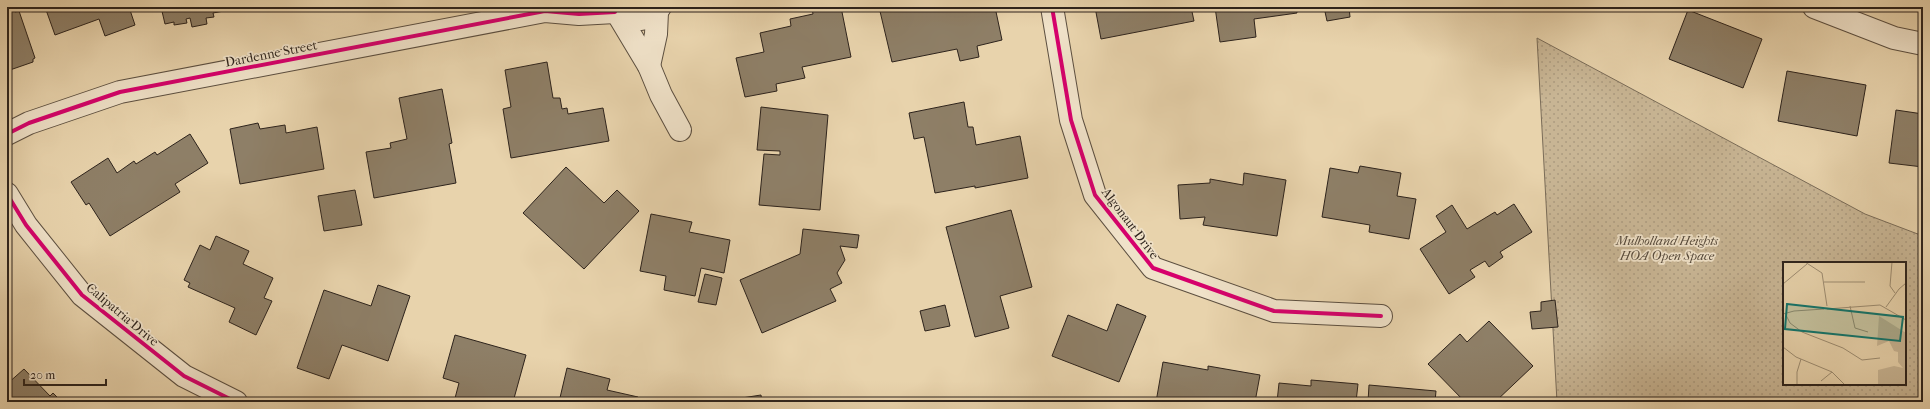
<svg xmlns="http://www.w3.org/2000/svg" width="1930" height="409" font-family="'IM FELL French Canon',serif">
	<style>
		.grass { fill: url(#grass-dots); stroke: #7a6c58; fill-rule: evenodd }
		.building { fill: #8e7f67; stroke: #2d231c }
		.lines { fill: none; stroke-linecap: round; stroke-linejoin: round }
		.street-casing { stroke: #5c4f40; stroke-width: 24 }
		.street { stroke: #f0e2c9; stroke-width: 22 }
		.cycleway-casing { stroke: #f0e2c9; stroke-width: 6 }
		.cycleway { stroke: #d6006c; stroke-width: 4 }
		.labels { text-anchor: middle; stroke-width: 3.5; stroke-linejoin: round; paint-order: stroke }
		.street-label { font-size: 13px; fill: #2d231c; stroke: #f0e2c9 }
		.park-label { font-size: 13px; font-style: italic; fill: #54483a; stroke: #f0e2c9 }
		.inset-road { fill: none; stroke: #9d8d72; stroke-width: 1 }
		.view { fill: #0f766e; fill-opacity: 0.15; stroke: #0f766e; stroke-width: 2 }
		.inset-edge { fill: none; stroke: #2d231c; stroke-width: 2 }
	</style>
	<defs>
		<pattern id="grass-dots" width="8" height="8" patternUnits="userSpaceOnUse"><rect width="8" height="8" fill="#c8b594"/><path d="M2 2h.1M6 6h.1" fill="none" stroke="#ac9b7f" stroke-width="1.8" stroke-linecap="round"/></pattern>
	</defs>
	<rect width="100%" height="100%" fill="#e8d3ac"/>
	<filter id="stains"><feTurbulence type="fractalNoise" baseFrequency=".005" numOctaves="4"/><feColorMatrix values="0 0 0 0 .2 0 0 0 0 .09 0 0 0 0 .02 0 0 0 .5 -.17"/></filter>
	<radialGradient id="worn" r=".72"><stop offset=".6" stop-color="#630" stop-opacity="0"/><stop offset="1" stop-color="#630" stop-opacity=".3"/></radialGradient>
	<path class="grass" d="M 1537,38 L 1865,214 L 1923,236 L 1923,402 L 1557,402 ZM 1784,263 L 1905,263 L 1905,384 L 1784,384 Z"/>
	<g class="building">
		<polygon points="7,7 13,7 15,12 19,11 35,58 33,59 33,62 7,71"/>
		<polygon points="45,7 129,7 135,25 105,36 99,19 55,35"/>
		<polygon points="161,7 240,7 240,8 213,13 214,17 206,18 207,24 192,27 190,18 186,19 187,23 174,25 174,22 165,24"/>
		<polygon points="819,7 841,7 851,57 802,67 805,78 776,84 777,91 745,97 736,58 764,52 760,33 791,26 790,19 813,14 812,8"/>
		<polygon points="879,7 995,7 1002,40 977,46 979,57 960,61 957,49 892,62"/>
		<polygon points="1095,7 1191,7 1194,21 1101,39"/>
		<polygon points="1215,7 1296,7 1297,13 1254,19 1256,37 1220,42"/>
		<polygon points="1324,7 1349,7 1350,17 1327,21"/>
		<polygon points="1688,10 1762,39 1743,88 1669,59"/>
		<polygon points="547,62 553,98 560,98 562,109 567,108 568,114 603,108 609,141 511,158 503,109 511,107 505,70"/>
		<polygon points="1787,71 1866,85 1857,136 1778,121"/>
		<polygon points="442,89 452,143 449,144 456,183 374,198 366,152 391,148 390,143 407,139 399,98"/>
		<polygon points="964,102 968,127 973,127 976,145 1020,136 1028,178 975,188 975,186 935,193 924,137 914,139 909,113"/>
		<polygon points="761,107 828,115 820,210 759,205 764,154 780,155 780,151 757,150"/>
		<polygon points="1896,110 1923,114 1923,167 1889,163"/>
		<polygon points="258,123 260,129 285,125 286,133 317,127 324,169 240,184 230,129"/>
		<polygon points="190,134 208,163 175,184 180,192 110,236 89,203 86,205 71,182 108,158 117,173 134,161 136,164 155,152 157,155"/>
		<polygon points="1360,166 1401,173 1397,196 1416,199 1409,239 1369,232 1370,225 1322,217 1330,168 1358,173"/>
		<polygon points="566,167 604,203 617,190 639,211 584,269 523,213"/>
		<polygon points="1244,173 1286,180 1277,236 1203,225 1205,217 1180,219 1178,185 1210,183 1210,179 1243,185"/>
		<polygon points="355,190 362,225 324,231 318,196"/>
		<polygon points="1514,204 1532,232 1500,252 1503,257 1489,267 1485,261 1470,270 1475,277 1449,294 1420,249 1446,232 1436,216 1452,205 1467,229 1495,212 1497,215"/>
		<polygon points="1011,210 1032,287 1000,296 1009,328 975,337 946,227"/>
		<polygon points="651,214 692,222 689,232 730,240 724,273 701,268 695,296 664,290 666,276 640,271"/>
		<polygon points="803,229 859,235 857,248 840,246 845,260 837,273 842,283 830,289 836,301 762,333 740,280 800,254"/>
		<polygon points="216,236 249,251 243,264 273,278 264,298 272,301 256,335 229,322 235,308 188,287 190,283 184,280 200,245 210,250"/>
		<polygon points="705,274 722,278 716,305 698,302"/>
		<polygon points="378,285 410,296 388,361 342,345 329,379 297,368 324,290 371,306"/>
		<polygon points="1555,300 1558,327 1532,329 1530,312 1541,311 1541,302"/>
		<polygon points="1117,304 1146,316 1119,382 1052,356 1068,315 1107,331"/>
		<polygon points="945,305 950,326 925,331 920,311"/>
		<polygon points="1489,321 1533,366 1495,402 1465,402 1428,364 1460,334 1467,342"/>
		<polygon points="455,335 526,355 513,402 454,402 459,383 443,378"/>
		<polygon points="1163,362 1208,370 1208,366 1260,375 1255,402 1156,402"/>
		<polygon points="567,368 610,379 607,390 638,397 637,402 559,402"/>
		<polygon points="24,369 50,396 53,393 62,402 7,402 7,384"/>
		<polygon points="1311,380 1358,384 1356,402 1277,402 1279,383 1311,386"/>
		<polygon points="1369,385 1436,391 1435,402 1368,402"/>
		<polygon points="761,395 762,402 716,402"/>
	</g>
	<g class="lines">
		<defs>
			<g id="street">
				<polyline points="1052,7 1071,120 1095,195 1153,268 1274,311 1381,316"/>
				<polyline points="1814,7 1894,38 1923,44"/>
				<path d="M 612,10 C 627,22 647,24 660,7"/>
				<polyline points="619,16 649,66 661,95 680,130"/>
				<polyline points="649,66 656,34 657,12"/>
				<polyline points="7,134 29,123 120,92 545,11 579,14 615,12"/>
				<polyline points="7,194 26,225 82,295 184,376 236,402"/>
			</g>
		</defs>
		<use href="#street" class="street-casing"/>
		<use href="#street" class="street"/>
		<defs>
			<g id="cycleway">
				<polyline points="1052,7 1071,120 1095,195 1153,268 1274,311 1381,316"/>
				<polyline points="7,134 29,123 120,92 545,11 579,14 615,12"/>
				<polyline points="7,194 26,225 82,295 184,376 236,402"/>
			</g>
		</defs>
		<use href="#cycleway" class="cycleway-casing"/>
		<use href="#cycleway" class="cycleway"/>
	</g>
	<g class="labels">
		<g class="street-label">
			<text transform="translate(271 53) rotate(-11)" y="5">Dardenne Street</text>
			<text transform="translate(1131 223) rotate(53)" y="5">Algonaut Drive</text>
			<text transform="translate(123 314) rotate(40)" y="5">Calipatria Drive</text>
		</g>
		<g class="park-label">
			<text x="1667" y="245">Mulholland Heights<tspan x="1667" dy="15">HOA Open Space</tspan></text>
		</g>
	</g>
	<g transform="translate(1783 262)">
		<rect width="123" height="123" fill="#e8d3ac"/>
		<path d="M 96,54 L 123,71 L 123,123 L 95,123 L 95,108 L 111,104 L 120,106 L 115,100 L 115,90 L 111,89 L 106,79 L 94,84 Z" fill="#c8b594"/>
		<path class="inset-road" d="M 22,0 L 39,11 L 44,44M 109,0 L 107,24 L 112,31M 41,20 L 82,20M 0,22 L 24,2M 67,44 L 72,66 L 85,70M 103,45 L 116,27 L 123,21M 44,47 L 97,43 L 123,58M 2,51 L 7,61 L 19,70 L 60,86 L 79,98 L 97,96M 0,52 L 11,49 L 41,47M 0,85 L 13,95 L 49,110 L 62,123M 38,119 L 49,110M 14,123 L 14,110 L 18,97"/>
		<path class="view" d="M 4,42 L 120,55 L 117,79 L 2,67 Z"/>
		<rect width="123" height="123" class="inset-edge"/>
	</g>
	<rect width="1930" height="409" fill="none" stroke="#e8d3ac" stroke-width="24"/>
	<rect x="8" y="8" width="1914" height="393" fill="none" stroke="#2d231c" stroke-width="2"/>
	<rect x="12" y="12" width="1906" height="385" fill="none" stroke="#2d231c"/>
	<path d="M24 379v6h82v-6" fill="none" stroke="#2d231c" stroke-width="2"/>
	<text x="30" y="379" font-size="12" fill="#2d231c" stroke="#f0e2c9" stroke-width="3" paint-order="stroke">20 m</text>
	<rect width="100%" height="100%" filter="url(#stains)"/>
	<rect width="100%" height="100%" fill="url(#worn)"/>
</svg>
